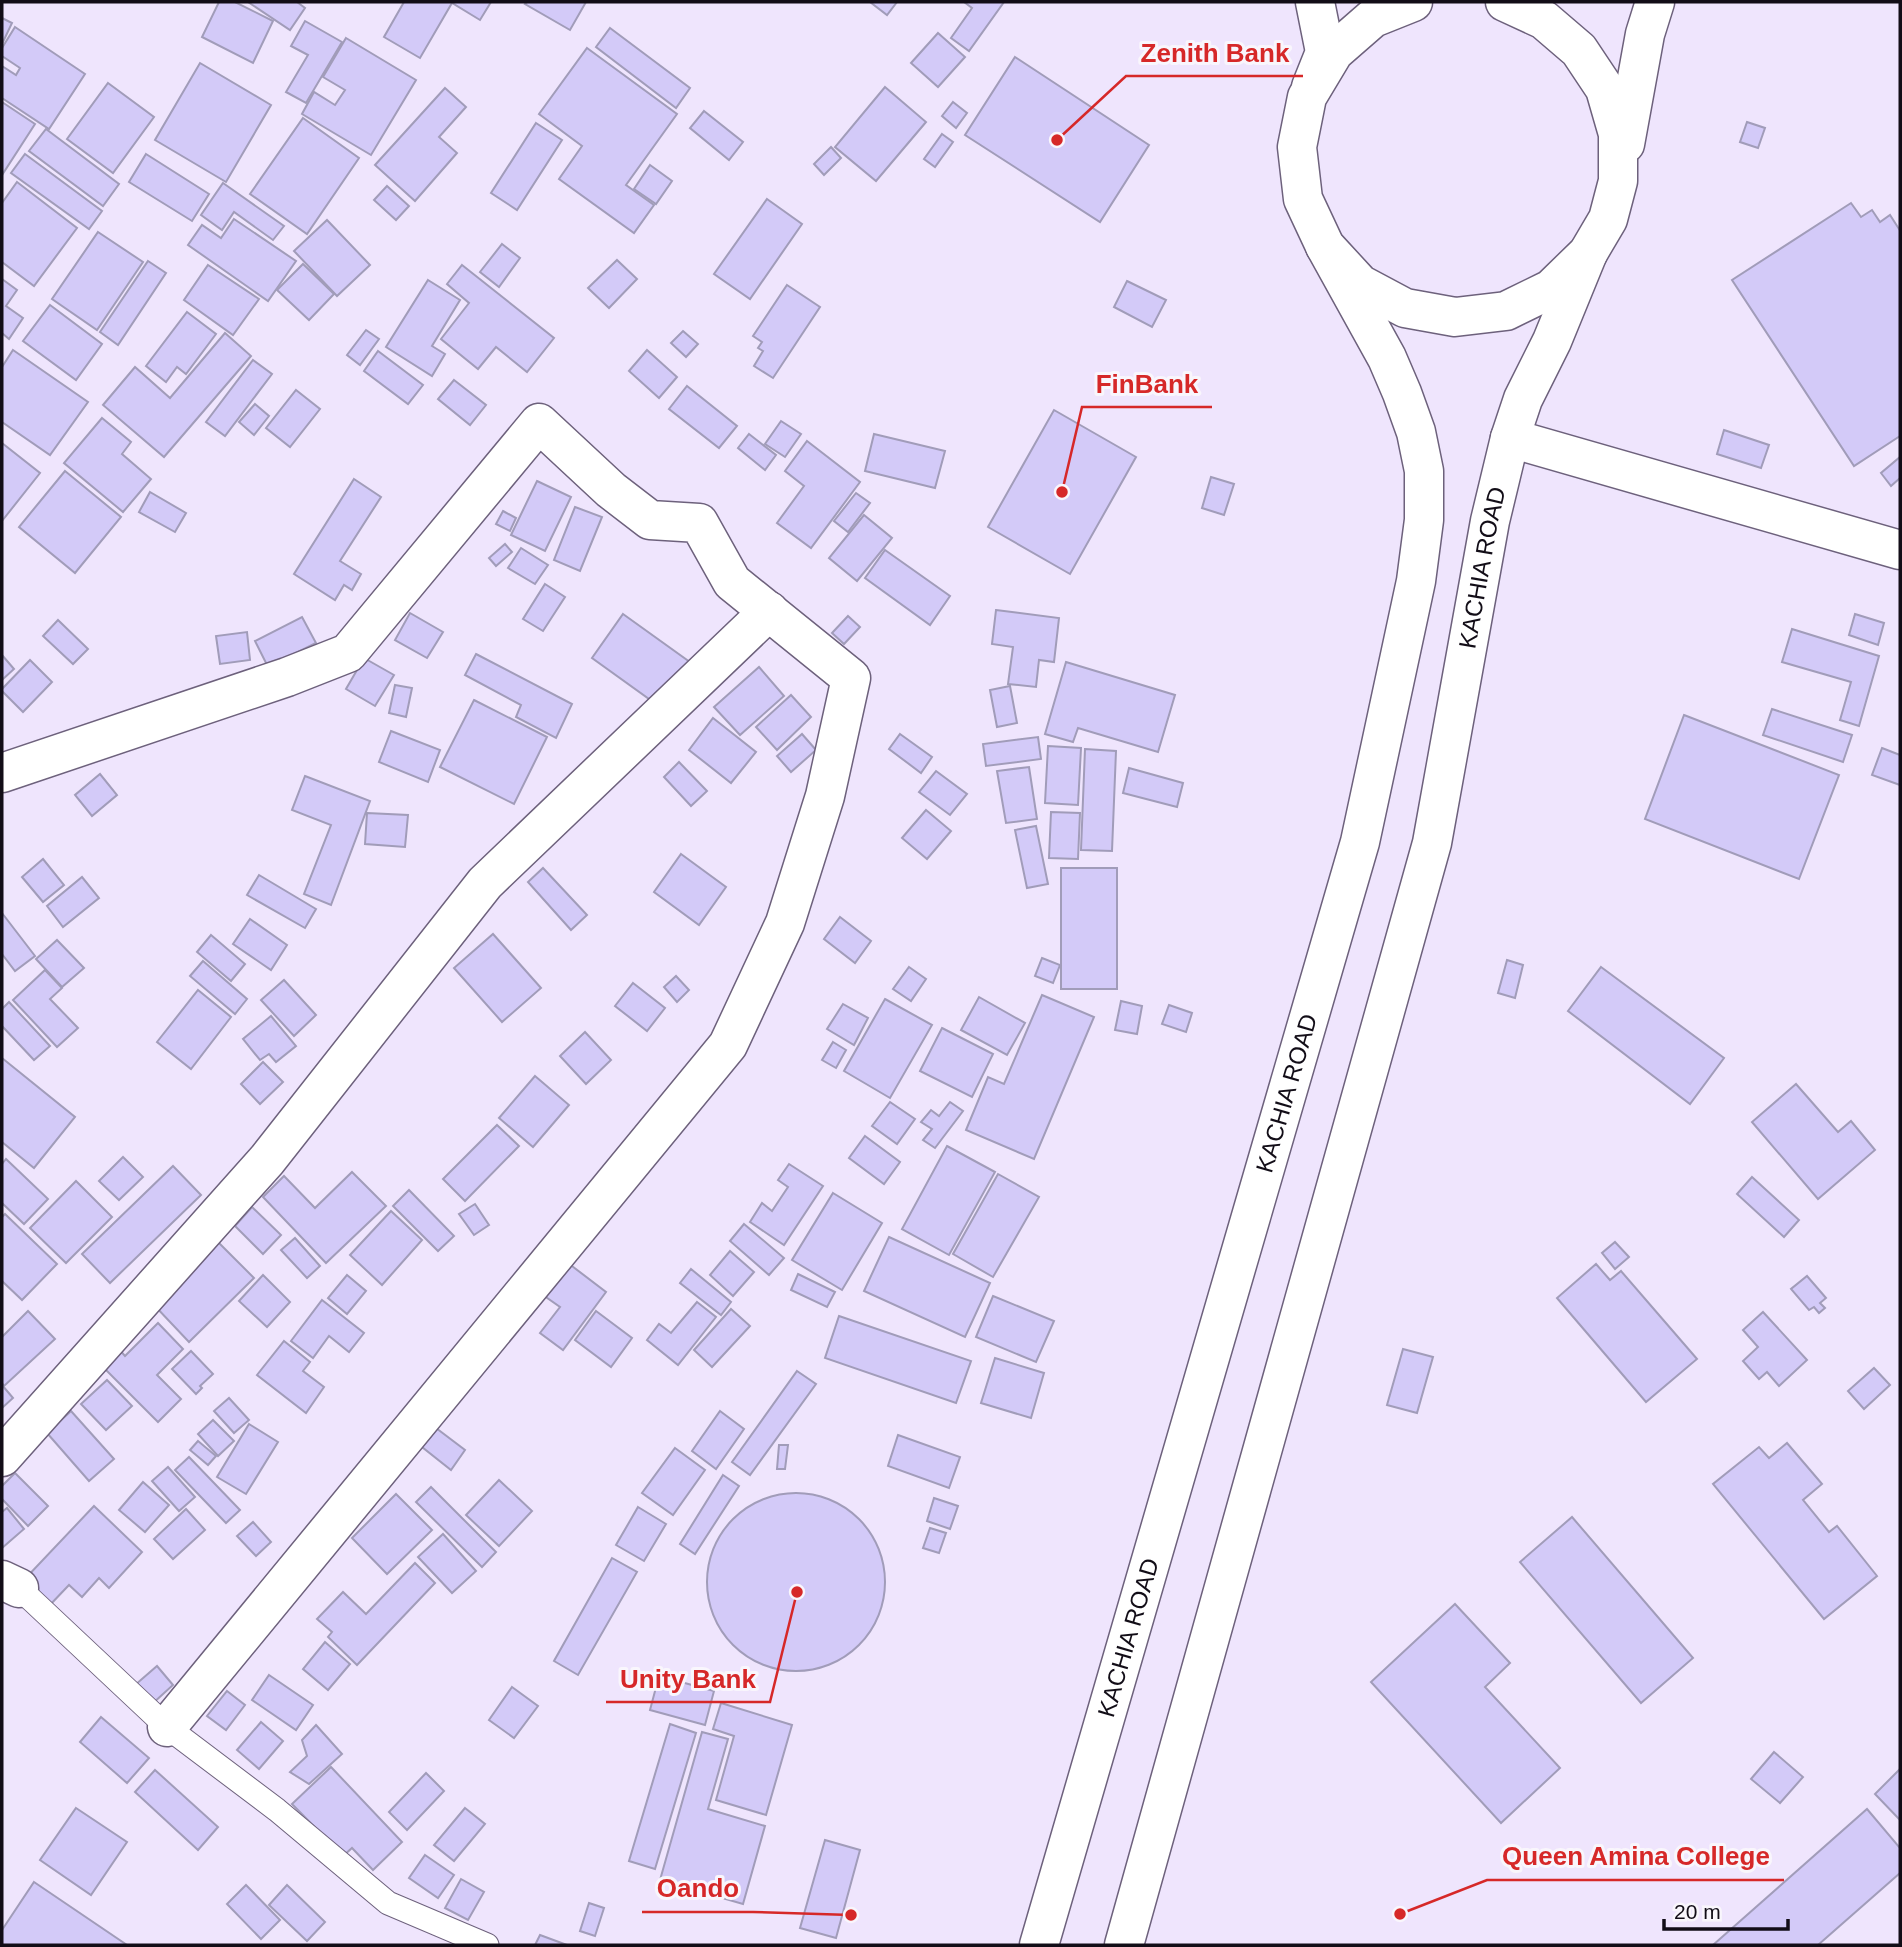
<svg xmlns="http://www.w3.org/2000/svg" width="1902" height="1947" font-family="Arial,sans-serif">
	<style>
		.building { fill: #d3caf8; stroke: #a19cb9; stroke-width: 2 }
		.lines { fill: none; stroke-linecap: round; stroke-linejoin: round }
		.service-casing { stroke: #6d617c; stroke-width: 25 }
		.minor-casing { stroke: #6d617c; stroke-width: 41 }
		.tertiary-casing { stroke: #6d617c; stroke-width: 41 }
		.primary-casing { stroke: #6d617c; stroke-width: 41 }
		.service { stroke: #fff; stroke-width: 23 }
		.minor { stroke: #fff; stroke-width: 38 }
		.tertiary { stroke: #fff; stroke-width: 38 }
		.primary { stroke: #fff; stroke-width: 38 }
		.labels { text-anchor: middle; stroke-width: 6; stroke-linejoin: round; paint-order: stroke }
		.street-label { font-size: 24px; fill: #120d17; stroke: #f9f6fc }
		.leader { fill: none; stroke: #d62828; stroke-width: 2.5 }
		.callout-dot { fill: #d62828; stroke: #f9f6fc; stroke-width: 2.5 }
		.callout-label { font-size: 26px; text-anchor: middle; font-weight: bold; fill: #d62828; stroke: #f9f6fc; stroke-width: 6; stroke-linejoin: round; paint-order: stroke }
	</style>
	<rect width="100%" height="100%" fill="#efe5fd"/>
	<g class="building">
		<polygon points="219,2 235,2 273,21 253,63 202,37"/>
		<polygon points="248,2 297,2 305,8 290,30"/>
		<polygon points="404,2 491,2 480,20 452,3 420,58 384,37"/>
		<polygon points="527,2 586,2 570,30 525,4"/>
		<polygon points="870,2 897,2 887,15"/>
		<polygon points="964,2 1004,2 969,51 951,38 972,8"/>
		<polygon points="2,18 12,23 2,44"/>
		<polygon points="305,21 342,42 306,103 286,92 308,55 291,46"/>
		<polygon points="15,27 85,74 49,129 2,98 2,66 16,75 20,68 2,56 2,48"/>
		<polygon points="610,28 690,88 676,108 596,47"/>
		<polygon points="938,33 965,57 938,87 911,63"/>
		<polygon points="346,38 416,80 371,155 302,114 314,92 335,105 345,90 323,77"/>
		<polygon points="587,48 677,114 626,185 654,205 634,233 559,179 582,146 539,114"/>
		<polygon points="1015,57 1149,145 1100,222 965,135"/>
		<polygon points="200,63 271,105 226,182 155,140"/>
		<polygon points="108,83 154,117 113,173 67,139"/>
		<polygon points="885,87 926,122 876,181 835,147"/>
		<polygon points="445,88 466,107 439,137 457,153 415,201 375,165"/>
		<polygon points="2,102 35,124 2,175"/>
		<polygon points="953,102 967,113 956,128 942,116"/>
		<polygon points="704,111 743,142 729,160 690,128"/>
		<polygon points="303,118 359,158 307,234 250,194"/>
		<polygon points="1747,122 1765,128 1758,148 1740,142"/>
		<polygon points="536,123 562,140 517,210 491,193"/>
		<polygon points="46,129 119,184 103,206 29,151"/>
		<polygon points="942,134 953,142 935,167 924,159"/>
		<polygon points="831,147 841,158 824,175 814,164"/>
		<polygon points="25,154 102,211 89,229 11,173"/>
		<polygon points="146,154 209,194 192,221 129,182"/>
		<polygon points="650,165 672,181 656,204 634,189"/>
		<polygon points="17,182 77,228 34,286 2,262 2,203"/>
		<polygon points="223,183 284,226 273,240 234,212 222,230 201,215"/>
		<polygon points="387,186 409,206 396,220 374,200"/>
		<polygon points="767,199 802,224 750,299 714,274"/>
		<polygon points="1851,203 1861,217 1872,210 1880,222 1890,215 1899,229 1900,228 1900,436 1854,466 1732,280"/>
		<polygon points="234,219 296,261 268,301 188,245 202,225 221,238"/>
		<polygon points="327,220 370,265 337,296 294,251"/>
		<polygon points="98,232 143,262 97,330 52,299"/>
		<polygon points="502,244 520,258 499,287 480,272"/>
		<polygon points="617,260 637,279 609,308 588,288"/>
		<polygon points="148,261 166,273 118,345 100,332"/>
		<polygon points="303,264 334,294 309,320 277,290"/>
		<polygon points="208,265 259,299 233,335 184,300"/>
		<polygon points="462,265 554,338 527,372 496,347 478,369 441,339 469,303 447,284"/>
		<polygon points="2,279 17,290 6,306 23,318 9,339 2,333"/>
		<polygon points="428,280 460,300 432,346 445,354 432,376 386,347"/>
		<polygon points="1127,281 1166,300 1152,327 1114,307"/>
		<polygon points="787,285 820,307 773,378 754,366 763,351 758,348 762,342 753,336"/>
		<polygon points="50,305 102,344 76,380 23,341"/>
		<polygon points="187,312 216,334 186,374 177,367 166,382 146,366"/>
		<polygon points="366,330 379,339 360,365 347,355"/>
		<polygon points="683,331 698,344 686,357 671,343"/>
		<polygon points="225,333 251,356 164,457 103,405 135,367 170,398"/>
		<polygon points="13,350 88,402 50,455 2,422 2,367"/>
		<polygon points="647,350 677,377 659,398 629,371"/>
		<polygon points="378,351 423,385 408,404 364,371"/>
		<polygon points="253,360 272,374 225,436 206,422"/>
		<polygon points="454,380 486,405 470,425 438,399"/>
		<polygon points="687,386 737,426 719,448 669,409"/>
		<polygon points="296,390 320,409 290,447 266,428"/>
		<polygon points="255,404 269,416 254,435 239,422"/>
		<polygon points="1054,410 1136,457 1070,574 988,527"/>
		<polygon points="102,418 131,442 122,454 151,479 123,512 64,463"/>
		<polygon points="781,421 801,434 785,457 765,444"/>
		<polygon points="1724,430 1769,445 1761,468 1717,454"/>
		<polygon points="749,434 776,455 765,470 738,448"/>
		<polygon points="874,434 945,451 935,488 865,471"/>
		<polygon points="807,441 860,482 811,548 777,523 804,486 785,471"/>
		<polygon points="2,443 40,473 2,521"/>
		<polygon points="1900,457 1900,478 1891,486 1881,473"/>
		<polygon points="65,471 121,517 75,573 19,527"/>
		<polygon points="1211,477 1234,484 1224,515 1202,508"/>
		<polygon points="354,479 381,497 340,561 361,574 352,590 344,585 335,600 294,574"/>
		<polygon points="537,481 571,497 545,551 511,535"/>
		<polygon points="150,492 186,513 175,532 139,512"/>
		<polygon points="856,493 870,503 848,532 834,521"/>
		<polygon points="575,507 602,517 580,571 554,560"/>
		<polygon points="503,511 516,518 510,531 496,524"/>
		<polygon points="864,515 892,538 857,581 829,558"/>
		<polygon points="505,544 512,552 496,566 489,558"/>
		<polygon points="521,548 548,565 535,584 508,568"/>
		<polygon points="885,550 950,596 930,625 865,578"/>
		<polygon points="545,584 565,597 543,631 523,619"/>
		<polygon points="996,610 1059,618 1054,662 1039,660 1036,687 1008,684 1013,647 992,644"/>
		<polygon points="410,613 443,632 427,658 395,640"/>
		<polygon points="623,614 694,665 663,709 592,658"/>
		<polygon points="1855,614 1884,623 1878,645 1849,635"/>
		<polygon points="848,616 860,627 844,644 832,633"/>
		<polygon points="302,617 316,643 268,667 255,641"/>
		<polygon points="58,620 88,649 73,664 43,636"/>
		<polygon points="1792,629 1879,656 1859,726 1840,720 1851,682 1782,662"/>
		<polygon points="247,632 250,660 220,664 216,636"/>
		<polygon points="476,654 572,704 556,738 516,717 521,705 465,675"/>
		<polygon points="2,655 14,669 2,680"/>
		<polygon points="364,658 394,675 375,706 346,689"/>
		<polygon points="30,660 52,682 23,712 2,691 2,689"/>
		<polygon points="1066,662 1175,695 1158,752 1078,728 1073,742 1045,734"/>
		<polygon points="759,667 784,696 740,735 714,707"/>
		<polygon points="395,685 412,688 406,717 389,713"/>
		<polygon points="1010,686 1017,723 997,727 990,690"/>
		<polygon points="791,695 811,717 777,750 756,727"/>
		<polygon points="474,700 547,737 514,804 440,767"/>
		<polygon points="1772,709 1852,735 1843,762 1763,735"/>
		<polygon points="1684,715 1839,775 1799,879 1645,819"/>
		<polygon points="713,718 756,752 731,783 689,750"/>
		<polygon points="391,731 440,750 428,782 379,762"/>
		<polygon points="802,734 816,750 791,772 777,756"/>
		<polygon points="900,734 932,757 921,773 889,749"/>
		<polygon points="1038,737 1041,759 986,766 983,744"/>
		<polygon points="1048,746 1081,748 1078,805 1045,803"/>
		<polygon points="1882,748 1900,755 1900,785 1872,775"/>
		<polygon points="1085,749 1116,751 1112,851 1081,850"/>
		<polygon points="679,762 707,791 691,806 664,777"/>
		<polygon points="1029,767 1037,819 1006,823 997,771"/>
		<polygon points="1129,768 1183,783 1177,807 1123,793"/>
		<polygon points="936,771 967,794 950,815 919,792"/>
		<polygon points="100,774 117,795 92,816 75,795"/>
		<polygon points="305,776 370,801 331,905 304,894 331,825 292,810"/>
		<polygon points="926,810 951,831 927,859 902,838"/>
		<polygon points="1051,812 1080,813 1078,859 1049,858"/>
		<polygon points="367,813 408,815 405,847 365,844"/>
		<polygon points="1036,826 1048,884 1027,888 1015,830"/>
		<polygon points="681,854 726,887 699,925 654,892"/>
		<polygon points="43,859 64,885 43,902 22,877"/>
		<polygon points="543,868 587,915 571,930 528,882"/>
		<rect x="1061" y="868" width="56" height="121"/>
		<polygon points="259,875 316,909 305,928 247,895"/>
		<polygon points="82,877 99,898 63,927 47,906"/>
		<polygon points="2,913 35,956 15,971 2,954"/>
		<polygon points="840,917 871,941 855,963 824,939"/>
		<polygon points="250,919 287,945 271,970 233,944"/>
		<polygon points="493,934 541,988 502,1022 454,968"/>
		<polygon points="211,935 245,964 231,981 197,952"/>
		<polygon points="57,940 84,968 62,987 36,959"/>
		<polygon points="1042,958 1060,965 1053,983 1035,976"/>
		<polygon points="1507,960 1523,965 1515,998 1498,993"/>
		<polygon points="203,961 247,999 235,1014 190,976"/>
		<polygon points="909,967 926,979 911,1001 893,989"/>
		<polygon points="1601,967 1724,1058 1690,1104 1568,1011"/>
		<polygon points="45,970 62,988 50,999 78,1028 57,1047 13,1000"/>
		<polygon points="676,976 689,990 677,1002 664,987"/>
		<polygon points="284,980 316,1015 294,1036 261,1000"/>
		<polygon points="633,983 665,1008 647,1031 615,1006"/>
		<polygon points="198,990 231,1017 191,1069 157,1042"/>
		<polygon points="1042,995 1094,1017 1034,1159 966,1130 988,1077 1004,1084"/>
		<polygon points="979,997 1025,1023 1007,1055 961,1030"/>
		<polygon points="885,999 932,1025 890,1098 844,1071"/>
		<polygon points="1121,1001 1142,1006 1137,1034 1115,1030"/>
		<polygon points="9,1002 50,1046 34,1060 2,1026 2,1009"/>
		<polygon points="843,1004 868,1018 854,1045 827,1029"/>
		<polygon points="1169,1005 1192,1013 1186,1032 1162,1024"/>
		<polygon points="271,1016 296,1046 276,1062 269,1054 260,1060 243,1039"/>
		<polygon points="942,1028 993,1054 972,1097 920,1071"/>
		<polygon points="585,1032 611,1060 586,1084 560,1056"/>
		<polygon points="833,1042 846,1050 836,1068 822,1060"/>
		<polygon points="2,1058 75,1117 34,1168 2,1142"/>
		<polygon points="263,1062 283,1082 260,1104 241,1084"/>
		<polygon points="535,1076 569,1105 533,1147 499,1118"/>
		<polygon points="1796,1084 1838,1132 1851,1121 1875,1150 1818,1199 1752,1122"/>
		<polygon points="890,1102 915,1119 897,1144 872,1126"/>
		<polygon points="950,1102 963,1111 935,1148 923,1140 932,1129 921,1122 931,1110 939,1116"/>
		<polygon points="497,1125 519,1146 465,1201 443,1179"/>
		<polygon points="865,1136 900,1162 884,1184 849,1158"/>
		<polygon points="947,1146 995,1172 949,1255 902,1229"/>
		<polygon points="123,1157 143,1177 119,1200 99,1181"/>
		<polygon points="6,1159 48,1199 24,1224 3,1204 2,1206 2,1164"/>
		<polygon points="789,1164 823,1186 784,1245 750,1222 762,1203 772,1211 788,1187 778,1180"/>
		<polygon points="173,1166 201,1195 110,1283 82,1254"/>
		<polygon points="352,1172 386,1206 326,1263 263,1197 284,1176 315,1208"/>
		<polygon points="998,1174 1039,1197 993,1277 953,1254"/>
		<polygon points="1752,1177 1799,1220 1784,1237 1737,1194"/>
		<polygon points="76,1181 112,1217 66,1263 30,1228"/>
		<polygon points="409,1190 454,1236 438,1251 393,1206"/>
		<polygon points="833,1193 882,1223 842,1290 792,1260"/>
		<polygon points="475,1204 489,1225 474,1235 459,1214"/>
		<polygon points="252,1207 281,1235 263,1254 235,1226"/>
		<polygon points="391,1211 422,1240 382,1285 350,1255"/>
		<polygon points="5,1214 57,1264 22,1300 2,1281 2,1217"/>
		<polygon points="744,1224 784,1258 769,1275 730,1241"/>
		<polygon points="889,1237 990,1283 965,1337 864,1291"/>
		<polygon points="295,1238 320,1266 307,1278 281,1250"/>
		<polygon points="218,1242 254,1278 189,1342 154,1305"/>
		<polygon points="1615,1242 1629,1257 1615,1269 1602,1253"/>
		<polygon points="730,1251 754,1272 733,1296 710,1275"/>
		<polygon points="568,1263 606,1292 563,1350 540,1333 560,1307 543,1295"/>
		<polygon points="1596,1264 1610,1280 1621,1271 1697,1359 1646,1402 1557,1298"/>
		<polygon points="691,1269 731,1302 721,1315 680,1283"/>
		<polygon points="798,1274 835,1292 827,1307 791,1290"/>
		<polygon points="263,1275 290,1302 267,1327 239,1301"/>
		<polygon points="347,1275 366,1291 347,1314 328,1298"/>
		<polygon points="1807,1276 1826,1298 1820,1303 1825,1308 1819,1313 1814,1307 1809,1310 1791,1289"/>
		<polygon points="993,1296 1054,1321 1036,1362 976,1337"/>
		<polygon points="322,1300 364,1333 349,1352 329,1336 313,1358 291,1341"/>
		<polygon points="697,1302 716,1317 678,1365 647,1340 659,1324 671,1333"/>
		<polygon points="731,1309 750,1326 712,1367 694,1350"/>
		<polygon points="28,1311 55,1339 4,1386 2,1383 2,1337"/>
		<polygon points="596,1311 632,1338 611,1367 575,1340"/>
		<polygon points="1763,1312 1807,1360 1779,1386 1767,1372 1759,1379 1743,1361 1758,1347 1743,1330"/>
		<polygon points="839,1316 971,1361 956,1403 825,1358"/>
		<polygon points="158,1323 183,1349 157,1375 181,1399 158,1422 101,1365 118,1348 125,1356"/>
		<polygon points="284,1341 310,1362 303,1371 324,1387 306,1413 257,1375"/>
		<polygon points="1403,1349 1433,1357 1417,1413 1387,1405"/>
		<polygon points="191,1351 213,1374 200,1386 202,1388 196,1394 172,1369"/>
		<polygon points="995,1358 1044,1373 1031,1418 981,1403"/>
		<polygon points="1874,1368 1890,1385 1864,1409 1848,1391"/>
		<polygon points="797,1371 816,1384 750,1475 732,1462"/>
		<polygon points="107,1380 132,1406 106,1430 81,1404"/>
		<polygon points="2,1385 13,1398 2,1408"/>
		<polygon points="229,1398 249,1420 234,1433 214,1411"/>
		<polygon points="71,1411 114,1459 89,1481 47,1433"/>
		<polygon points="720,1411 744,1429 716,1469 692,1451"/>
		<polygon points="213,1420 234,1441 218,1456 198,1434"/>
		<polygon points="249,1424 278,1442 246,1494 217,1477"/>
		<polygon points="436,1428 465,1450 451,1470 422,1447"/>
		<polygon points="898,1435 960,1457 949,1488 888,1466"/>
		<polygon points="198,1441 216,1456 208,1465 190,1450"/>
		<polygon points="1787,1443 1822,1484 1803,1500 1829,1532 1837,1526 1877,1576 1824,1619 1713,1484 1759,1447 1769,1458"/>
		<polygon points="779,1445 788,1445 785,1469 777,1469"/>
		<polygon points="675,1448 705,1470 673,1515 642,1493"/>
		<polygon points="189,1457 240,1510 226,1523 175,1470"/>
		<polygon points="168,1467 195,1497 179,1511 152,1481"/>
		<polygon points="15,1473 48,1506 28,1526 2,1499 2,1486"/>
		<polygon points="723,1475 739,1486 695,1554 680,1544"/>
		<polygon points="499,1480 532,1511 499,1546 466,1515"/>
		<polygon points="143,1482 169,1505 145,1532 119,1510"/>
		<polygon points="431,1487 496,1552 482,1567 416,1502"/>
		<circle cx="796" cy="1582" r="89"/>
		<polygon points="396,1494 432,1530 387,1574 352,1538"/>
		<polygon points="934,1498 958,1506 950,1529 927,1521"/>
		<polygon points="94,1506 142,1552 109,1588 99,1578 82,1597 69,1585 48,1607 22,1582"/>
		<polygon points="638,1507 666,1524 644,1561 616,1545"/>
		<polygon points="7,1508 24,1529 2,1548 2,1512"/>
		<polygon points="186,1509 205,1530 173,1559 154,1539"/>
		<polygon points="1572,1517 1693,1658 1641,1703 1520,1562"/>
		<polygon points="253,1522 271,1542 256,1556 237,1536"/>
		<polygon points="930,1528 946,1533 939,1553 923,1548"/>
		<polygon points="443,1534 476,1571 452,1593 418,1557"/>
		<polygon points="612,1558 637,1572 578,1675 554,1661"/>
		<polygon points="415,1563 435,1583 357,1665 328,1637 332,1632 317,1619 343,1592 366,1614"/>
		<polygon points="1455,1604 1510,1663 1485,1687 1560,1768 1501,1823 1371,1682"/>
		<polygon points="325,1642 350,1664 328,1690 303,1669"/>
		<polygon points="157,1666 173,1685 152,1704 135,1685"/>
		<polygon points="269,1675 313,1705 296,1730 252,1700"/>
		<polygon points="659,1676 714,1691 705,1725 650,1710"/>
		<polygon points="512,1687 538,1706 514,1738 489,1720"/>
		<polygon points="227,1691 245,1705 226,1730 207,1716"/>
		<polygon points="721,1703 792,1725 766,1815 716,1800 734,1736 713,1729"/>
		<polygon points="101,1717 149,1758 127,1783 80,1742"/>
		<polygon points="261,1722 283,1741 259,1769 237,1750"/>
		<polygon points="670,1724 696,1733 655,1869 629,1861"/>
		<polygon points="316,1725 342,1754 309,1784 290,1772 307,1756 302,1740"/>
		<polygon points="702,1732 728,1739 708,1809 765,1826 743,1904 660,1880"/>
		<polygon points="1774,1752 1803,1777 1780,1803 1751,1779"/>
		<polygon points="331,1767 402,1842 373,1870 352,1848 343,1856 292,1804"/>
		<polygon points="1900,1769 1900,1820 1875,1794"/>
		<polygon points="155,1770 218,1827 198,1850 135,1792"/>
		<polygon points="426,1773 444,1791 407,1830 389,1812"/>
		<polygon points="76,1808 127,1842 91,1895 40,1860"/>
		<polygon points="465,1808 485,1824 454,1861 434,1845"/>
		<polygon points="1867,1809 1900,1848 1900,1873 1818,1945 1713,1945"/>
		<polygon points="825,1840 860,1850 836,1938 800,1928"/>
		<polygon points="425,1855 454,1875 438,1898 409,1878"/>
		<polygon points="461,1879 484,1892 468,1920 445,1908"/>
		<polygon points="34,1882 127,1945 2,1945 2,1930"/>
		<polygon points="246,1885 280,1920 261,1939 227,1904"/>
		<polygon points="287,1885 325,1922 307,1941 269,1905"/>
		<polygon points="589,1903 604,1908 595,1936 580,1931"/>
		<polygon points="540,1935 567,1945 535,1945"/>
	</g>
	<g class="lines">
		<defs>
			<polyline id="service" points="19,1588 167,1727 277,1810 388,1903 487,1945"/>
			<g id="minor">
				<polyline points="1510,438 1900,550"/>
				<polyline points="2,773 287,677 348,653 539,423 611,490 650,520 699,523 732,582 851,678 825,796 785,923 728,1045 167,1727"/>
				<polyline points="2,1457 267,1160 485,883 769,611"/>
				<polyline points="2,1580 19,1588"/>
			</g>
			<polyline id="tertiary" points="1311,87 1325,52 1315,2"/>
			<g id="primary">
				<polyline points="1413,2 1373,18 1334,52 1307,97 1297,147 1303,199 1325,246 1360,284 1405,308 1455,317 1506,311 1551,289 1588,253 1608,219 1618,181 1618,134 1605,89 1579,50 1544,20 1505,2"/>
				<polyline points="1625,144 1645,34 1655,2"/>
				<path id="s1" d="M 1039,1945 L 1360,842 L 1416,581 L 1424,520 L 1424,471 L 1416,432 L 1402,393 L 1387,358 L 1325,246"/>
				<path id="s2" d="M 1124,1945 L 1432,843 L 1490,521 L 1510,438 L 1523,399 L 1552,341 L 1588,253"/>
			</g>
		</defs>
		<use href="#service" class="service-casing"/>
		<use href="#minor" class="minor-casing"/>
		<use href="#tertiary" class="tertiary-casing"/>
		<use href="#primary" class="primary-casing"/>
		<use href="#service" class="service"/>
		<use href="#minor" class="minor"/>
		<use href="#tertiary" class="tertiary"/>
		<use href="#primary" class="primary"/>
	</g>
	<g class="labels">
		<g class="street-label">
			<text dy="8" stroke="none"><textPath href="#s2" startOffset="1424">KACHIA ROAD</textPath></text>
			<text dy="8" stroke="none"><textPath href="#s1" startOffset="887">KACHIA ROAD</textPath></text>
			<text dy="8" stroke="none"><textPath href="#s1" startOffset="320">KACHIA ROAD</textPath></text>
		</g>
	</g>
	<path class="leader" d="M1057 140L1126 76H1303M1062 492L1082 407H1212M797 1592L770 1702H606M1400 1914L1487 1880H1784M851 1915L753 1912H642"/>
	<g class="callout-dot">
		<circle cx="1057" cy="140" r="7"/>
		<circle cx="1062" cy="492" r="7"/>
		<circle cx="797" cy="1592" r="7"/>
		<circle cx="1400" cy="1914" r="7"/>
		<circle cx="851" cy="1915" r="7"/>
	</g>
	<g class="callout-label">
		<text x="1215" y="62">Zenith Bank</text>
		<text x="1147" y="393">FinBank</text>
		<text x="688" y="1688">Unity Bank</text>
		<text x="1636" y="1865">Queen Amina College</text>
		<text x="698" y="1897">Oando</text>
	</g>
	<rect width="1902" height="1947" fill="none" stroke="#120d17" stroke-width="7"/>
	<path d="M1664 1919v10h124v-10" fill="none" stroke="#120d17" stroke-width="3.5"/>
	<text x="1674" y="1919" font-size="21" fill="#120d17" stroke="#f9f6fc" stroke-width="5" paint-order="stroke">20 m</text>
</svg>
